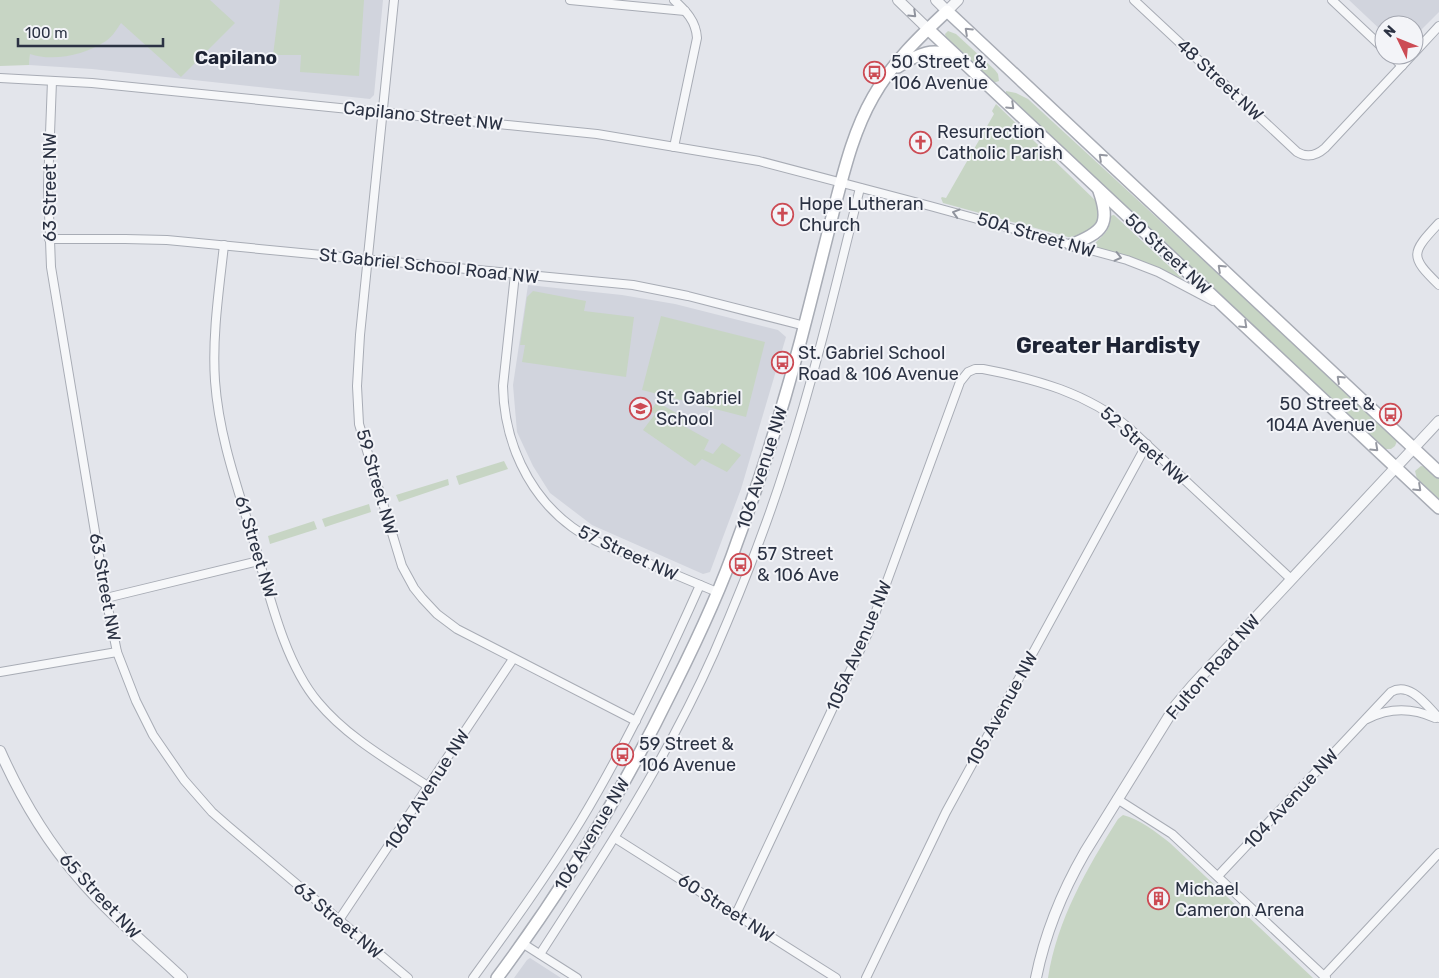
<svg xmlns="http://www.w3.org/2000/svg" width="1439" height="978" font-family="Rubik,sans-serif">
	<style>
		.built { fill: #d1d4dd }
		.green { fill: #c7d5c4 }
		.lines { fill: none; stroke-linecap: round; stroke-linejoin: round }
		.minor-casing { stroke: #a8acb5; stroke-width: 10 }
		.tertiary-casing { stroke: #a8acb5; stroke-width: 12 }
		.secondary-casing { stroke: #a8acb5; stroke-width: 14 }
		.minor { stroke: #f6f7f9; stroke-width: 8 }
		.tertiary { stroke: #f6f7f9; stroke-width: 10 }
		.secondary { stroke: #fff; stroke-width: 11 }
		.oneway { stroke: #90949e }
		.oneway2 { stroke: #9598a1 }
		.labels { text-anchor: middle; stroke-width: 4; stroke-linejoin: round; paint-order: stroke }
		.poi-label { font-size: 18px; fill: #2b3243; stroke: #f3f4f8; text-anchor: start }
		.street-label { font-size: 18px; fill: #2b3243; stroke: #f3f4f8 }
		.neighbourhood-label { font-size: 19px; font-weight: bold; fill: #1d2334; stroke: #f3f4f8 }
		.district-label { font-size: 22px; font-weight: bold; fill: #1d2334; stroke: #f3f4f8 }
	</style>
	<rect width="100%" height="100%" fill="#e3e5eb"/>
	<g class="built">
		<polygon points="41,0 383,0 374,95 370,99 92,69 29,65 33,7"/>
		<polygon points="1349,0 1439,0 1439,12 1414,37 1414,25 1384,25 1384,33"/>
		<polygon points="528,285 622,295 675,304 778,330 786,337 741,489 710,572 703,574 592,525 550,493 533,466 517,432 513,385"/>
		<polygon points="530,958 561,978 514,978 527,960"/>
	</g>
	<g class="green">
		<path d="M 0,0 L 210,0 L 235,23 L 181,77 L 121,23 C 117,29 112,37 106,41 C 85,55 53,62 30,54 L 29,65 L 0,66 Z"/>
		<polygon points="280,0 364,0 359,76 300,72 301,55 273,55"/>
		<polygon points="948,31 956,34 995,70 998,74 999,81 993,83 946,38 945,34"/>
		<polygon points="1006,91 1016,93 1028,99 1395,437 1397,441 1395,446 1391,449 1385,449 1006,94"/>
		<path d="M 996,104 L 1097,202 C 1102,224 1091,238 1068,237 L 943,203 L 941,198 L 942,197 L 946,198 L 994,114 L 992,111 Z"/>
		<path d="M 1113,215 L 1114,215 L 1183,279 L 1164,271 L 1094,247 C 1095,238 1110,237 1111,216 Z"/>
		<polygon points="533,291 586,301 584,311 634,317 626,377 522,362 525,345 520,345 527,297"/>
		<polygon points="661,316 765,342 746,417 642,390"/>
		<polygon points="657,402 687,419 682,425 709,440 704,450 713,454 722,443 741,455 727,472 702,459 695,466 643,430 655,414 650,411"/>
		<polygon points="504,461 508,469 459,485 456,476"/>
		<polygon points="1421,466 1427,467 1439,479 1439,499 1417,479 1415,471"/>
		<polygon points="448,479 449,485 399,502 396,495"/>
		<polygon points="369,504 371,512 325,527 322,519"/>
		<polygon points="314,521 317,529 270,544 268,536"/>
		<path d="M 1123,815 C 1140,819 1157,833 1170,843 L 1313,978 L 1048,978 C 1057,920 1087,868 1118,819 Z"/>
	</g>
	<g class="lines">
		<defs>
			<g id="minor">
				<polyline points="394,0 360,335 357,386 359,424 402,566 414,588 422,598 437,614 457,629 636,721"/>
				<polyline points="570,0 685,11"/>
				<path d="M 674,0 C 686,11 696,21 697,38 L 674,147"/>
				<path d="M 1134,0 L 1297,152 C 1307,158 1316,156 1325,148 L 1412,55"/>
				<polyline points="1332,0 1384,49"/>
				<polyline points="1414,53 1439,26"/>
				<polyline points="1391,55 1402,66"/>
				<polyline points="0,78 92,83 597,134 759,161 930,206 1127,260 1158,272 1213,301"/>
				<polyline points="52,81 48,186 51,267 106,598 117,652 136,701 153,735 184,780 212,812 228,826 408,978"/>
				<path d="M 1439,223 C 1411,253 1409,256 1439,285"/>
				<polyline points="49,239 125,239 167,240 633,285 688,296 805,326"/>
				<path d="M 224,245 C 219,290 212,336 215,381 C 219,437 238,489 254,542 C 269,593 284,662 318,702 C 348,738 390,761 429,787"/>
				<path d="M 515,274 L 503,386 C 504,440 527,494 572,527 C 590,540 610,547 630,555 C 659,568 688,580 717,592"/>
				<polyline points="106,598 259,561"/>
				<polyline points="0,672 117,652"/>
				<path d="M 1367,719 C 1390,707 1413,708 1435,718"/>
				<polyline points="1117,799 1172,834 1326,978"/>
				<polyline points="615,838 836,978"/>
				<path d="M 1218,876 L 1391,692 C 1410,681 1427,706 1439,718"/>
				<path d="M 736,914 L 868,633 L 960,382 L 968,372 L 975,369 L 983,369 C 1036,379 1087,393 1129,428 L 1291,579"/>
				<polyline points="339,920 513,659"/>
				<polyline points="522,943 577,978"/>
				<path d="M 540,954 C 603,857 667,759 714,653 C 741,591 766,528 786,464 C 815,374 837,281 860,188"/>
				<polyline points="1324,976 1439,853"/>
				<path d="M 473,978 C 510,927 547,876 580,822 C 626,746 664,666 700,585"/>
				<polyline points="866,978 946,812 1147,444"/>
			</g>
			<g id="tertiary">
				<polyline points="898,0 928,29"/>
				<polyline points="936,0 947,11 958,0"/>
				<path d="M 0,751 C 20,796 46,840 78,877 C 109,914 147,945 182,978"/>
				<path d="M 1036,978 C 1045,933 1062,892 1085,852 L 1176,705 L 1192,686 L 1439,421"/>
			</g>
			<g id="secondary">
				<polyline points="928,29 1439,508"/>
				<path d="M 898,67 C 919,53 932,47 957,57"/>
				<path d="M 1071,245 C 1103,232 1111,225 1099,191"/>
				<path d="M 497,978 C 565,887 624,789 674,686 C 697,640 720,592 737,542 C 766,464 790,385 810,304 C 818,272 826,241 834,209 C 844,171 853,132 873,97 C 892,63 919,37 947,11 L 1439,472"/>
			</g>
		</defs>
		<use href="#minor" class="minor-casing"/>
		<use href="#tertiary" class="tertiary-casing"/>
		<use href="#secondary" class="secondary-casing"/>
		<use href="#minor" class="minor"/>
		<use href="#tertiary" class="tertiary"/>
		<use href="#secondary" class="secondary"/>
	</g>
	<defs><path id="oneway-chevron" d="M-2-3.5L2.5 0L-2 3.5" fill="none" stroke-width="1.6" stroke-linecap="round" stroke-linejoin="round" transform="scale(1.25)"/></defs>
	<g class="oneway">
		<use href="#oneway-chevron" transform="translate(913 14) rotate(44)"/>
		<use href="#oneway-chevron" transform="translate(956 213) rotate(-164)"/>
		<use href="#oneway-chevron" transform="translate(1118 257) rotate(14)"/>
	</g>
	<g class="oneway2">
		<use href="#oneway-chevron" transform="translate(968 31) rotate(-137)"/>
		<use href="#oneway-chevron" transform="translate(1011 106) rotate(44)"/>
		<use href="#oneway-chevron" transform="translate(1102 157) rotate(-137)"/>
		<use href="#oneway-chevron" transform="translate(1221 268) rotate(-137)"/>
		<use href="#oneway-chevron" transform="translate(1244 325) rotate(43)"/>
		<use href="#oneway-chevron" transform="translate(1340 379) rotate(-137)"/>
		<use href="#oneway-chevron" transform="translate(1375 448) rotate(43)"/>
		<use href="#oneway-chevron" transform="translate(1418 488) rotate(43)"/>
	</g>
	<defs>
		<symbol id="bus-ring" viewBox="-11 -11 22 22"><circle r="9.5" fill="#f3f4f8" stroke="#cc4b54" stroke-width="1.5"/><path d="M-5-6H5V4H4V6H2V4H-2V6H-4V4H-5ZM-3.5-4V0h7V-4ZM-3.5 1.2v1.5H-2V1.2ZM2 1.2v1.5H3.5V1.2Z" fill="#cc4b54"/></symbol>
		<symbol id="church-ring" viewBox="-11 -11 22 22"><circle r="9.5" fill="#f3f4f8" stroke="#cc4b54" stroke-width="1.5"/><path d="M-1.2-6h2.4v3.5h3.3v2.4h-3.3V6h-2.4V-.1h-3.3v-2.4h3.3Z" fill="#cc4b54"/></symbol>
		<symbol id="school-ring" viewBox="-11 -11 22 22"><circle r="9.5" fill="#f3f4f8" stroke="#cc4b54" stroke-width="1.5"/><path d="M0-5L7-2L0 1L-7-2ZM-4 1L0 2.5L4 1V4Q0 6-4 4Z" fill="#cc4b54"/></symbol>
		<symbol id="building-ring" viewBox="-11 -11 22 22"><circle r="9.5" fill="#f3f4f8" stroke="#cc4b54" stroke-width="1.5"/><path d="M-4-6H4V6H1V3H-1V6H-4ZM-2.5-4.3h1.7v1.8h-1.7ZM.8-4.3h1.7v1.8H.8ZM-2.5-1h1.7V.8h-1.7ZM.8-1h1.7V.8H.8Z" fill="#cc4b54"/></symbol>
	</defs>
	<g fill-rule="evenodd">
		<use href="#bus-ring" x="862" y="60" width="25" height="25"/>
		<use href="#church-ring" x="908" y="130" width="25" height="25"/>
		<use href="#church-ring" x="770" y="202" width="25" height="25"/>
		<use href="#bus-ring" x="770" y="350" width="25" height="25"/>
		<use href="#school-ring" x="628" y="396" width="25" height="25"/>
		<use href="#bus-ring" x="1378" y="402" width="25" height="25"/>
		<use href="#bus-ring" x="728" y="552" width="25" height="25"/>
		<use href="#bus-ring" x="610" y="742" width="25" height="25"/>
		<use href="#building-ring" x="1146" y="886" width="25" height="25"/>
	</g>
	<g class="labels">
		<g class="poi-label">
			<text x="891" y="68">50 Street &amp;<tspan x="891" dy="21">106 Avenue</tspan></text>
			<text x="937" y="138">Resurrection<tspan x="937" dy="21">Catholic Parish</tspan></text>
			<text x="799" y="210">Hope Lutheran<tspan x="799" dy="21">Church</tspan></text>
			<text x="798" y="359">St. Gabriel School<tspan x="798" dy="21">Road &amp; 106 Avenue</tspan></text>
			<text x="656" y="404">St. Gabriel<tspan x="656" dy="21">School</tspan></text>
			<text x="1375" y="410" text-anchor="end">50 Street &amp;<tspan x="1375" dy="21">104A Avenue</tspan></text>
			<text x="757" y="560">57 Street<tspan x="757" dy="21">&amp; 106 Ave</tspan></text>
			<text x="639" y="750">59 Street &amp;<tspan x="639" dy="21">106 Avenue</tspan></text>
			<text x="1175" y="895">Michael<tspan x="1175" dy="21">Cameron Arena</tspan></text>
		</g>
		<g class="street-label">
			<text transform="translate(1220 80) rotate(43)" y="6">48 Street NW</text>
			<text transform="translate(423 116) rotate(6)" y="6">Capilano Street NW</text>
			<text transform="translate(50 187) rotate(-90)" y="6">63 Street NW</text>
			<text transform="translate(1036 235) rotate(16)" y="6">50A Street NW</text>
			<text transform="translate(1168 254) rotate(43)" y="6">50 Street NW</text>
			<text transform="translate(429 266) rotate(6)" y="6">St Gabriel School Road NW</text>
			<text transform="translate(1144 446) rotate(41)" y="6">52 Street NW</text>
			<text transform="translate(762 468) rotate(-72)" y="6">106 Avenue NW</text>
			<text transform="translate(377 482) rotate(74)" y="6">59 Street NW</text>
			<text transform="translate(256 547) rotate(73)" y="6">61 Street NW</text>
			<text transform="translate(628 553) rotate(25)" y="6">57 Street NW</text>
			<text transform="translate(105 587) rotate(80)" y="6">63 Street NW</text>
			<text transform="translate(859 646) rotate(-67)" y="6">105A Avenue NW</text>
			<text transform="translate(1213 667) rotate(-49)" y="6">Fulton Road NW</text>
			<text transform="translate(1002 709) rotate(-61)" y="6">105 Avenue NW</text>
			<text transform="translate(427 790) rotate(-57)" y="6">106A Avenue NW</text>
			<text transform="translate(1291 799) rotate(-47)" y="6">104 Avenue NW</text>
			<text transform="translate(592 834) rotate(-59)" y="6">106 Avenue NW</text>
			<text transform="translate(100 896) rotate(47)" y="6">65 Street NW</text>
			<text transform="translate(726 908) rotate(33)" y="6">60 Street NW</text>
			<text transform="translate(338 920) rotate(40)" y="6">63 Street NW</text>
		</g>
		<g class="neighbourhood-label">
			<text x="236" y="64">Capilano</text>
		</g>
		<g class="district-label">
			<text x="1108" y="353">Greater Hardisty</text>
		</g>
	</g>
	<g transform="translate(1399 40) rotate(313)"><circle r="24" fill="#f3f4f8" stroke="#a3a6b0"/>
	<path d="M0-4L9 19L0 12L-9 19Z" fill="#cc4b54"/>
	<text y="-8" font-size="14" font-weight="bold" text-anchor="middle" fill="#2b3243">N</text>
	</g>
	<path d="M18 38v8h145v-8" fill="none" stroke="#2b3243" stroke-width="2.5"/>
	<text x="25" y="38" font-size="15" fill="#2b3243" stroke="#f3f4f8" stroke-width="4" paint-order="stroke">100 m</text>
</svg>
